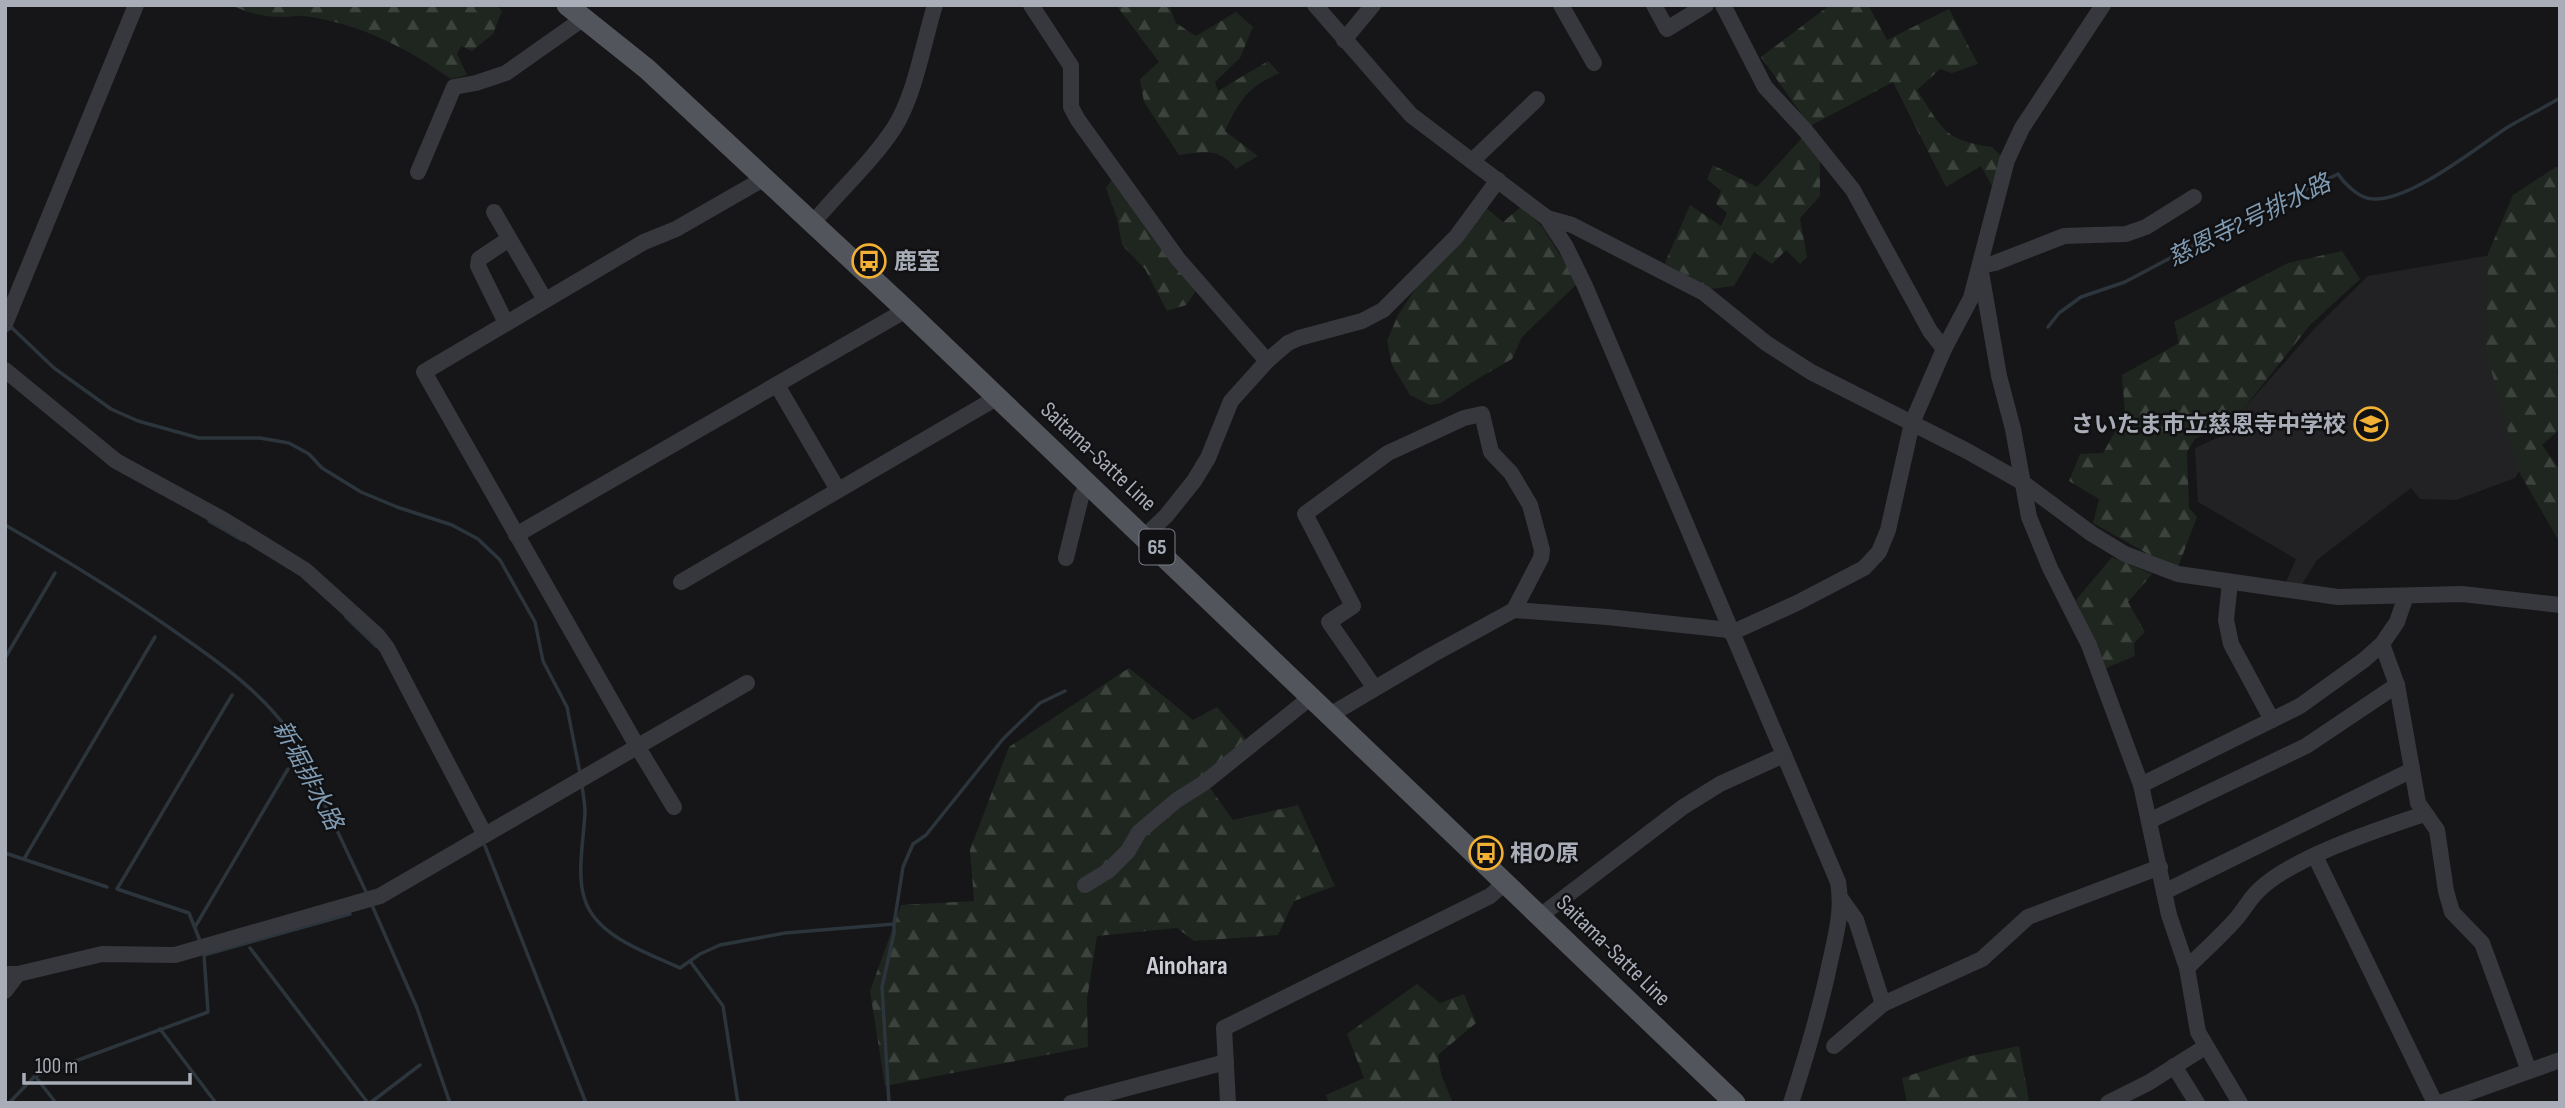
<svg xmlns="http://www.w3.org/2000/svg" width="2565" height="1108" font-family="'Sofia Sans Condensed','Noto Sans JP',sans-serif">
	<style>
		.built { fill: #222225 }
		.forest { fill: url(#forest-firs) }
		.lines { fill: none; stroke-linecap: round; stroke-linejoin: round }
		.stream { stroke: #2c353c; stroke-width: 3.5 }
		.minor { stroke: #37383d; stroke-width: 16 }
		.major { stroke: #53555c; stroke-width: 21 }
		.labels { text-anchor: middle; stroke-width: 5; stroke-linejoin: round; paint-order: stroke }
		.shield { fill: #111113; stroke: #7b7e86; stroke-width: 2 }
		.shield-label { font-size: 21px; font-weight: bold; fill: #a8adb8 }
		.poi-label { font-size: 23px; font-weight: bold; fill: #a8adb8; stroke: #111113; text-anchor: start }
		.street-label { font-size: 23px; fill: #a8adb8; stroke: #111113 }
		.water-label { font-size: 24px; font-style: italic; fill: #7f9bb3; stroke: #111113 }
		.quarter-label { font-size: 26px; font-weight: bold; fill: #c9ccd4; stroke: #111113 }
	</style>
	<defs>
		<pattern id="forest-firs" width="22" height="20" patternUnits="userSpaceOnUse" patternTransform="scale(1.75)"><rect width="22" height="20" fill="#1e261f"/><path d="M5 1l3.5 6h-7zM16 11l3.5 6h-7z" fill="#3c433d"/></pattern>
	</defs>
	<rect width="100%" height="100%" fill="#161618"/>
	<polygon class="built" points="2491,255 2521,468 2515,478 2456,500 2420,499 2411,488 2317,560 2301,586 2285,584 2296,559 2198,502 2195,448 2230,432 2238,415 2315,328 2368,276"/>
	<g class="forest">
		<path d="M 231,5 L 496,5 L 502,11 L 493,34 L 472,51 L 461,46 L 457,54 L 467,75 L 451,79 C 407,48 358,23 304,16 C 297,15 290,17 283,17 C 264,17 248,13 231,5 Z"/>
		<path d="M 1116,5 L 1169,5 L 1176,23 L 1196,36 L 1236,12 L 1253,27 L 1240,58 L 1215,82 L 1218,91 L 1268,61 L 1279,73 C 1247,88 1240,99 1225,131 L 1258,156 L 1236,169 C 1219,147 1204,152 1179,155 L 1144,102 L 1140,79 L 1159,62 Z"/>
		<path d="M 1830,5 L 1868,5 L 1887,40 L 1949,9 L 1978,64 L 1952,73 L 1940,69 L 1917,90 C 1943,129 1943,140 1992,147 L 2001,156 L 1992,186 L 1981,166 L 1946,187 L 1893,82 L 1810,126 L 1761,57 Z"/>
		<polygon points="1802,138 1820,158 1820,196 1800,218 1807,257 1800,264 1786,250 1772,264 1754,252 1734,286 1710,289 1665,263 1690,205 1721,226 1727,213 1716,204 1721,191 1707,179 1713,165 1757,187"/>
		<polygon points="2556,167 2560,167 2560,363 2557,373 2560,380 2560,429 2542,445 2560,470 2560,543 2519,472 2486,351 2488,254 2513,195"/>
		<polygon points="1113,178 1198,288 1186,305 1167,311 1145,269 1122,245 1117,218 1106,188"/>
		<polygon points="1522,206 1543,228 1578,283 1522,337 1512,359 1477,379 1441,403 1430,405 1410,395 1392,365 1387,341 1398,315 1420,282 1485,207 1503,222"/>
		<polygon points="2342,251 2360,279 2310,325 2233,422 2195,439 2187,452 2189,508 2197,517 2178,567 2157,559 2093,523 2099,499 2069,481 2080,454 2103,453 2125,414 2122,375 2179,343 2174,322 2288,263"/>
		<polygon points="2112,557 2152,574 2128,602 2145,632 2134,643 2135,656 2106,668 2076,600"/>
		<polygon points="1129,668 1193,720 1217,707 1246,739 1202,777 1233,820 1298,805 1335,886 1294,901 1278,935 1194,941 1177,928 1097,936 1087,999 1088,1047 885,1086 870,991 901,905 974,901 970,850 1009,747"/>
		<polygon points="1417,984 1440,1003 1464,994 1476,1023 1438,1055 1441,1074 1453,1103 1329,1103 1326,1095 1364,1078 1347,1034"/>
		<polygon points="2019,1046 2029,1100 2022,1103 1907,1103 1902,1078 1966,1057"/>
	</g>
	<g class="lines">
		<g class="stream">
			<polyline points="10,326 54,368 111,409 138,421 199,438 260,438 289,443 309,454 322,468 361,492 397,507 452,525 478,539 500,560 535,622 543,661 567,707 580,773"/>
			<path d="M 2048,327 L 2059,313 L 2081,297 L 2125,282 L 2223,230 L 2338,174 C 2344,183 2356,195 2367,198 C 2403,208 2478,146 2508,127 C 2525,117 2543,108 2560,98"/>
			<polyline points="209,521 242,540"/>
			<path d="M 5,525 C 68,561 128,598 187,640 C 227,668 265,696 293,737 L 368,896"/>
			<polyline points="346,617 376,646"/>
			<polyline points="5,658 55,573"/>
			<path d="M 582,785 C 583,794 585,804 585,812 C 584,837 576,876 585,900 C 597,937 648,953 680,968 L 700,954 L 720,945 L 785,933 L 894,924"/>
			<polyline points="485,846 586,1103"/>
			<polyline points="5,853 107,887"/>
			<polyline points="24,859 155,637"/>
			<polyline points="371,903 417,1008 450,1103"/>
			<polyline points="195,927 288,769"/>
			<polyline points="200,941 189,913 117,889 232,695"/>
			<polyline points="250,948 368,1103"/>
			<polyline points="690,961 723,1006 738,1103"/>
			<polyline points="160,1029 216,1103"/>
			<polyline points="35,1076 56,1103"/>
			<polyline points="9,1103 35,1076 208,1012 204,955 350,914"/>
			<polyline points="370,1103 420,1065"/>
			<polyline points="889,1103 882,987 894,933 894,924 903,867 913,844 926,835 1003,739 1040,703 1065,691"/>
		</g>
		<g class="minor">
			<polyline points="1031,5 1071,66 1071,107 1078,120 1178,259 1267,361"/>
			<path d="M 1315,5 L 1411,115 L 1547,218 L 1566,247 L 1585,286 L 1838,882 C 1843,910 1836,935 1830,962 C 1820,1010 1806,1057 1791,1103"/>
			<polyline points="1561,5 1594,63"/>
			<polyline points="1654,5 1667,29 1706,5"/>
			<polyline points="1723,5 1765,87 1805,130 1853,190 1930,331 1944,349"/>
			<polyline points="1344,40 1373,5"/>
			<polyline points="1472,161 1537,99"/>
			<polyline points="418,172 454,87 476,83 506,73 584,18"/>
			<polyline points="494,212 545,300"/>
			<polyline points="1547,218 1572,225 1704,293 1766,343 1811,372 1967,451 2022,482 2092,534 2125,554 2178,574 2338,597 2462,594 2560,605"/>
			<path d="M 813,223 C 839,191 871,163 894,128 C 915,95 923,44 935,5"/>
			<polyline points="1980,266 1999,376 2013,429 2029,517 2050,568 2089,645 2141,785 2169,915 2187,968 2198,1032 2240,1103"/>
			<polyline points="1980,266 1995,263 2064,236 2126,234 2146,227 2194,197"/>
			<polyline points="506,323 478,266 479,259 509,239"/>
			<polyline points="5,324 136,5"/>
			<polyline points="5,370 116,461 224,520 305,570 377,635 387,648 485,835"/>
			<polyline points="777,385 838,490"/>
			<polyline points="516,535 906,310"/>
			<polyline points="1145,536 1166,516 1194,481 1208,458 1231,401 1267,361 1288,343 1299,338 1362,321 1383,310 1456,237 1498,180"/>
			<polyline points="1066,558 1081,497 1089,483"/>
			<polyline points="681,582 998,397"/>
			<polyline points="2230,582 2226,620 2231,644 2272,720"/>
			<polyline points="1731,633 1797,603 1864,568 1879,552 1888,530 1912,423 1944,349 1971,298 2007,160 2022,128 2103,5"/>
			<polyline points="2382,644 2397,685 2418,803 2437,830 2446,891 2452,912 2482,943 2529,1071"/>
			<polyline points="1374,687 1329,622 1353,606 1305,514 1388,453 1464,418 1482,414 1491,452 1511,473 1530,505 1542,550 1541,558 1514,610"/>
			<polyline points="1330,715 1430,656 1514,610 1607,617 1729,630"/>
			<polyline points="2141,785 2300,706 2364,660 2382,644 2397,622 2406,596"/>
			<polyline points="674,807 637,746 424,372 644,242 676,229 765,178"/>
			<polyline points="2149,821 2306,746 2397,685"/>
			<polyline points="2315,856 2435,1103"/>
			<polyline points="1085,885 1108,871 1128,851 1139,832 1177,800 1204,783 1311,697"/>
			<polyline points="2164,892 2412,770"/>
			<polyline points="1540,916 1683,807 1720,784 1784,755"/>
			<path d="M 2187,968 C 2203,952 2221,936 2236,919 C 2244,910 2250,898 2259,890 C 2293,857 2379,829 2424,814"/>
			<polyline points="5,974 18,974 102,954 175,955 380,896 747,683"/>
			<polyline points="5,991 18,974"/>
			<polyline points="1883,1004 1982,959 2028,917 2160,867"/>
			<polyline points="1834,1046 1883,1004 1856,920 1841,899"/>
			<polyline points="2174,1066 2197,1103"/>
			<polyline points="1071,1103 1226,1062"/>
			<polyline points="1228,1103 1224,1028 1490,896 1505,883"/>
			<polyline points="2108,1103 2148,1083 2205,1047"/>
			<polyline points="2440,1103 2560,1060"/>
		</g>
		<polyline class="major" points="567,5 647,69 906,310 1735,1103"/>
	</g>
	<defs>
		<symbol id="bus-ring" viewBox="-11 -11 22 22"><circle r="9.5" fill="#111113" stroke="#f2b134" stroke-width="1.5"/><path d="M-5-6H5V4H4V6H2V4H-2V6H-4V4H-5ZM-3.5-4V0h7V-4ZM-3.5 1.2v1.5H-2V1.2ZM2 1.2v1.5H3.5V1.2Z" fill="#f2b134"/></symbol>
		<symbol id="school-ring" viewBox="-11 -11 22 22"><circle r="9.5" fill="#111113" stroke="#f2b134" stroke-width="1.5"/><path d="M0-5L7-2L0 1L-7-2ZM-4 1L0 2.5L4 1V4Q0 6-4 4Z" fill="#f2b134"/></symbol>
	</defs>
	<g fill-rule="evenodd">
		<use href="#bus-ring" x="850" y="242" width="38" height="38"/>
		<use href="#school-ring" x="2352" y="405" width="38" height="38"/>
		<use href="#bus-ring" x="1467" y="834" width="38" height="38"/>
	</g>
	<g class="labels">
		<rect class="shield" x="1139.5" y="529.5" width="35" height="35" rx="5"/>
		<g class="shield-label">
			<text x="1157" y="554">65</text>
		</g>
		<g class="poi-label">
			<text x="894" y="269">鹿室</text>
			<text x="2346" y="432" text-anchor="end">さいたま市立慈恩寺中学校</text>
			<text x="1510" y="861">相の原</text>
		</g>
		<g class="street-label">
			<text transform="translate(1099 456) rotate(43)" y="8">Saitama-Satte Line</text>
			<text transform="translate(1614 950) rotate(44)" y="8">Saitama-Satte Line</text>
		</g>
		<g class="water-label">
			<text transform="translate(2249 220) rotate(-26)" y="8">慈恩寺2号排水路</text>
			<text transform="translate(308 775) rotate(62)" y="8">新堀排水路</text>
		</g>
		<g class="quarter-label">
			<text x="1187" y="974">Ainohara</text>
		</g>
	</g>
	<rect width="2565" height="1108" fill="none" stroke="#a8adb8" stroke-width="14"/>
	<path d="M24 1073v10h166v-10" fill="none" stroke="#a8adb8" stroke-width="3.5"/>
	<text x="35" y="1073" font-size="21" fill="#a8adb8" stroke="#111113" stroke-width="5" paint-order="stroke">100 m</text>
</svg>
